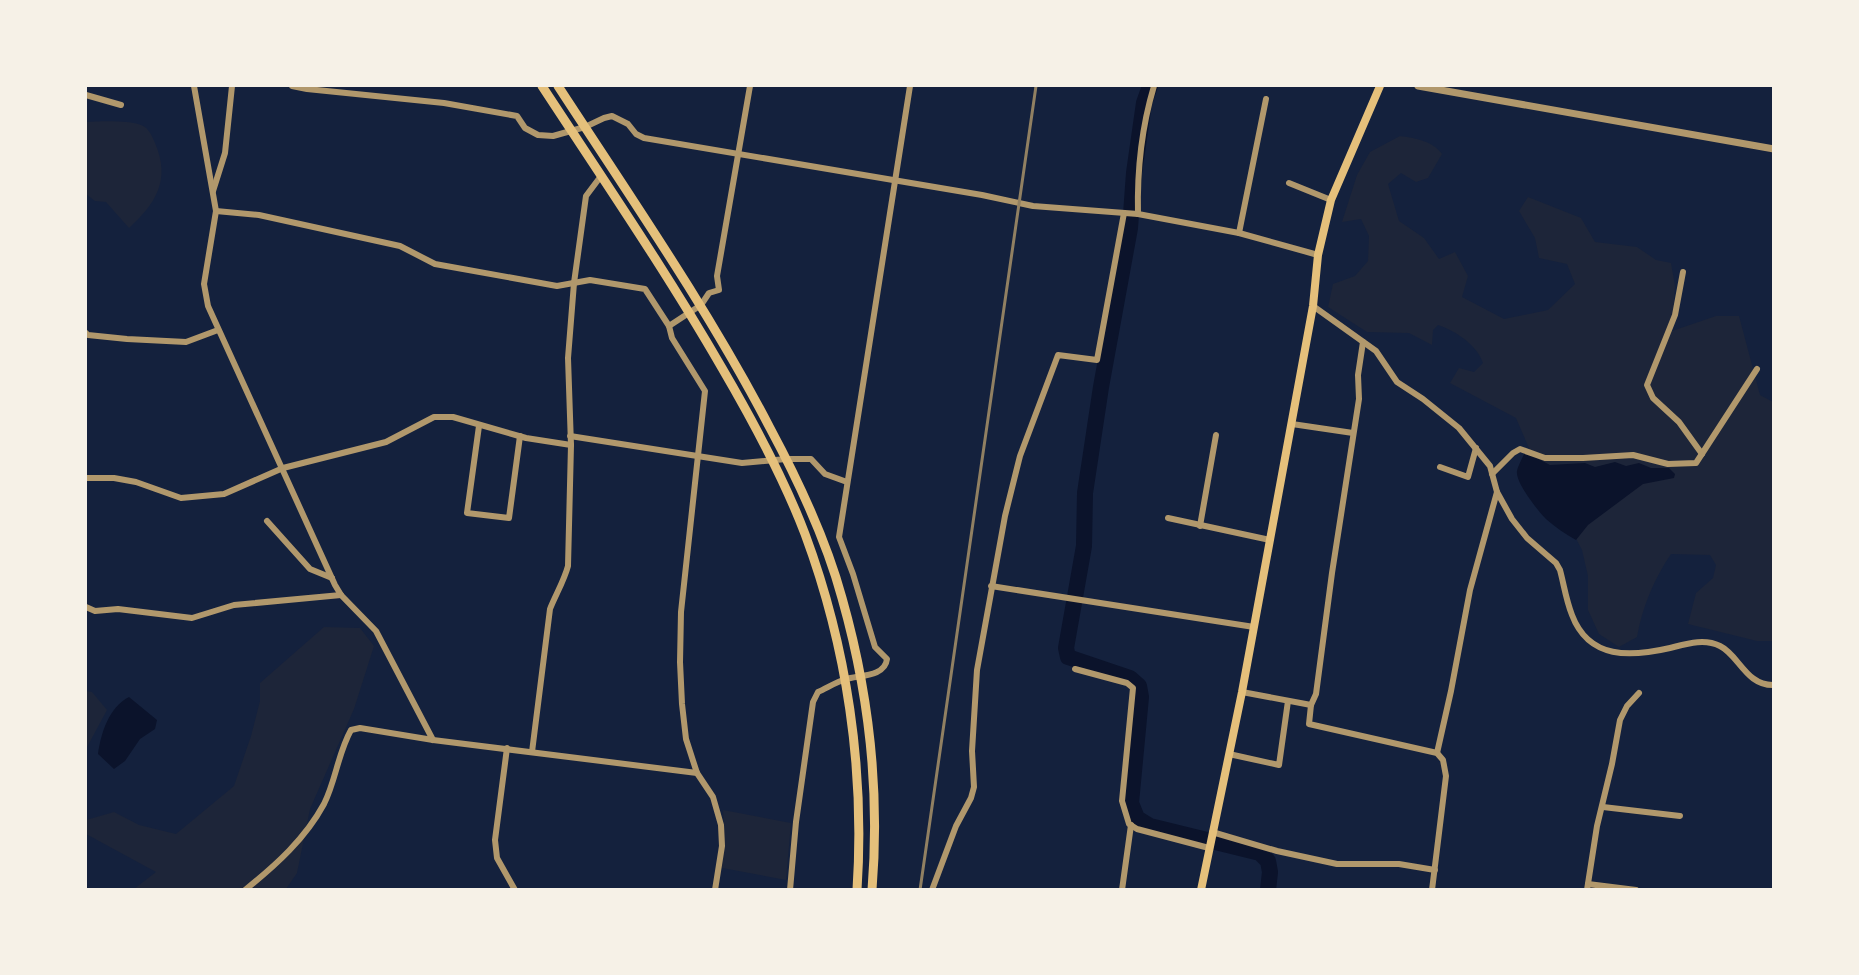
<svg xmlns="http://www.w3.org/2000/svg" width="1859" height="975" font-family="'Golos Text',sans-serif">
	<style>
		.green { fill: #1d2539 }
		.water { fill: #0b132b }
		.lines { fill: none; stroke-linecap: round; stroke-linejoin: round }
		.river { stroke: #0b132b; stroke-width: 16 }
		.minor { stroke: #b1986c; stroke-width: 6 }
		.tertiary { stroke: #b1986c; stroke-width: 7 }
		.secondary { stroke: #e5c07b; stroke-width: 8 }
		.trunk { stroke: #e5c07b; stroke-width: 9 }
		.rail { stroke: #918062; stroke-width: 3 }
	</style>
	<rect width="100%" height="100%" fill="#14213d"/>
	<g class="green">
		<path d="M 86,122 C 98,121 130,120 141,125 C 149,128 152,136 155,143 C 171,180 156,203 129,228 L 106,202 L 95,201 L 86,194 Z"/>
		<path d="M 1400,136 C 1415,138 1433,141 1442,154 L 1428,178 L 1416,182 L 1401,173 L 1388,184 L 1399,221 L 1424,238 L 1439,259 L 1455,252 L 1468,276 L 1462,297 L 1504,319 L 1548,310 L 1575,284 L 1567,264 L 1539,258 L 1535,238 L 1519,211 L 1528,197 L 1581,218 L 1595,242 L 1637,247 L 1656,260 L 1671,263 L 1675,286 L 1672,331 L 1716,316 L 1739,316 L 1760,395 L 1773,402 L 1773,641 L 1757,641 L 1688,624 L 1696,593 L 1713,578 L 1716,565 L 1710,555 L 1671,554 C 1654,579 1642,608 1637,637 L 1619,647 L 1599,634 L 1588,610 L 1588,576 L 1582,550 L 1528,446 L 1516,418 L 1450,383 L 1459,368 L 1474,372 L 1483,363 C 1477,345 1456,331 1438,325 L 1433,330 L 1432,345 L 1409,333 L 1367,332 L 1328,307 L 1333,284 L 1355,276 L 1368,261 L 1369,236 L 1361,219 L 1342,222 L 1357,175 L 1370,152 Z"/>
		<polygon points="324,627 360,628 374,646 354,709 310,809 297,873 286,889 134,889 156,872 86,834 86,820 114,812 139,825 176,834 234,786 251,736 260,701 260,683"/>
		<polygon points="86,691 92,692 107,710 86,749"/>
		<polygon points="723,810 791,823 786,880 717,867 724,828"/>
	</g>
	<g class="water">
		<path d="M 1524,454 L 1533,456 L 1550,465 L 1585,463 L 1595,467 L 1615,462 L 1626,466 L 1639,463 L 1651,468 L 1669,468 L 1675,474 L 1674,478 L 1643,484 L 1588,525 L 1576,540 C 1565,534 1555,527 1546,519 C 1538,511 1515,482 1517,471 C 1518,466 1522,459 1524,454 Z"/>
		<path d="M 129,697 L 157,720 L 155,729 L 140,739 L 125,761 L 114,769 L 98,754 C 101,733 109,707 129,697 Z"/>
	</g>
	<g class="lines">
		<polyline class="river" points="1150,86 1144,103 1134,173 1130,228 1101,387 1085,493 1084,546 1066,648 1068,657 1130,678 1139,686 1141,697 1131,803 1137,818 1150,826 1260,853 1268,861 1270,872 1268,890"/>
		<g class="minor">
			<polyline points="194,86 216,211 204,284 208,306 335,585 341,595 376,631 433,740"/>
			<polyline points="292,86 307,89 444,103 517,116 525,128 538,135 553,136 585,127 604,118 612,116 628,124 636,134 644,138 982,195 1033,206 1138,214 1239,233 1318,255"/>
			<polyline points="86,95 121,105"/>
			<polyline points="1289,183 1331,200"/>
			<polyline points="213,191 225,153 232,86"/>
			<polyline points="216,211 259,215 400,246 435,264 557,286 590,280 645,289 669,326 701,305 709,293 719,290 717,276 750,86"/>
			<path d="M 1138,214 C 1137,172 1142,126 1154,86"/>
			<polyline points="1239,233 1266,99"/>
			<polyline points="1683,272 1675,315 1647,385 1653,398 1679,422 1702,454"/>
			<path d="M 1313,306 L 1376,351 L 1397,382 L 1423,399 L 1459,428 L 1490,466 L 1497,492 L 1512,519 L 1527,538 L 1556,563 L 1560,570 C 1564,585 1566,600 1572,615 C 1589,660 1631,657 1670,648 C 1686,644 1704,638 1720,646 C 1739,655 1746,686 1774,685"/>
			<polyline points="669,326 672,338 705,391 681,612 680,662 682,704 686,739 697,773 713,797 721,825 722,846 715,890"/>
			<polyline points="86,333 88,335 127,339 186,342 218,330"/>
			<polyline points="1292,424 1353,433"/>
			<polyline points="479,426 467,513 509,518 520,436"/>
			<polyline points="570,436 742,463 786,459 811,459 825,474 847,482"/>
			<polyline points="1440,467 1468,477 1476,448"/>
			<polyline points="1492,474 1513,453 1520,449 1545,458 1583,458 1633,455 1668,464 1696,463 1757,369"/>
			<polyline points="86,478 114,478 136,482 181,498 224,494 283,468 386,442 434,417 453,417 526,438 571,445"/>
			<polyline points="1168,518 1270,540"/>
			<polyline points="267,521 310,569 332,578"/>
			<polyline points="1200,526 1216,435"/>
			<polyline points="991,586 1254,627"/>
			<polyline points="86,607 95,611 118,609 192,618 234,605 341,595"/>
			<polyline points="1075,669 1127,683 1133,688 1122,801 1129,824 1137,829 1209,848"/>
			<polyline points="1242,692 1311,705 1309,724 1437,753 1443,760 1446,776 1432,890"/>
			<polyline points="1311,705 1316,694 1332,573 1359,399 1358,375 1363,342"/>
			<polyline points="507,748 495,840 497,858 515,890"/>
			<path d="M 532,752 L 550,609 C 556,594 564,581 568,566 L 571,445 L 568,358 L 574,283 L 586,196 L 601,176"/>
			<polyline points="1437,753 1451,691 1470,590 1497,492"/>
			<polyline points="1229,754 1279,765 1288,701"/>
			<polyline points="1603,807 1680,816"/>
			<polyline points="1212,832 1277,851 1337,864 1399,864 1435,870"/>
			<polyline points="1588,884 1636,890"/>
			<path d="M 245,890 C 276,865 305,839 324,804 C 336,780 338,753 351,730 L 360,728 L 433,740 L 697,773"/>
			<path d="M 790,890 L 796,822 L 813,702 L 818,692 C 827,688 836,682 846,679 C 859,675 885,677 887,659 L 875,647 L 853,574 L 839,537 L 910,86"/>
			<polyline points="932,890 956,826 971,798 974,787 972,751 977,670 1005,516 1020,456 1058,355 1097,360 1124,213"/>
			<polyline points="1122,890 1131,825"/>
			<polyline points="1587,890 1597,826 1612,764 1620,720 1627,706 1639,693"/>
		</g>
		<polyline class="tertiary" points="1418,86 1774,149"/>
		<polyline class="secondary" points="1201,890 1242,692 1313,306 1318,255 1331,200 1380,86"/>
		<g class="trunk">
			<path d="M 542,86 C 603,179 666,271 722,368 C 753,421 783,476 805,534 C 847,647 865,769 857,890"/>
			<path d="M 558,86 C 631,198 708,309 770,428 C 799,482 826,539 842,598 C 869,693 880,791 872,890"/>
		</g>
		<polyline class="rail" points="920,890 1036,86"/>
	</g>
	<rect width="1859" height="975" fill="none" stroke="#f6f1e7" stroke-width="174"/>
</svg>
